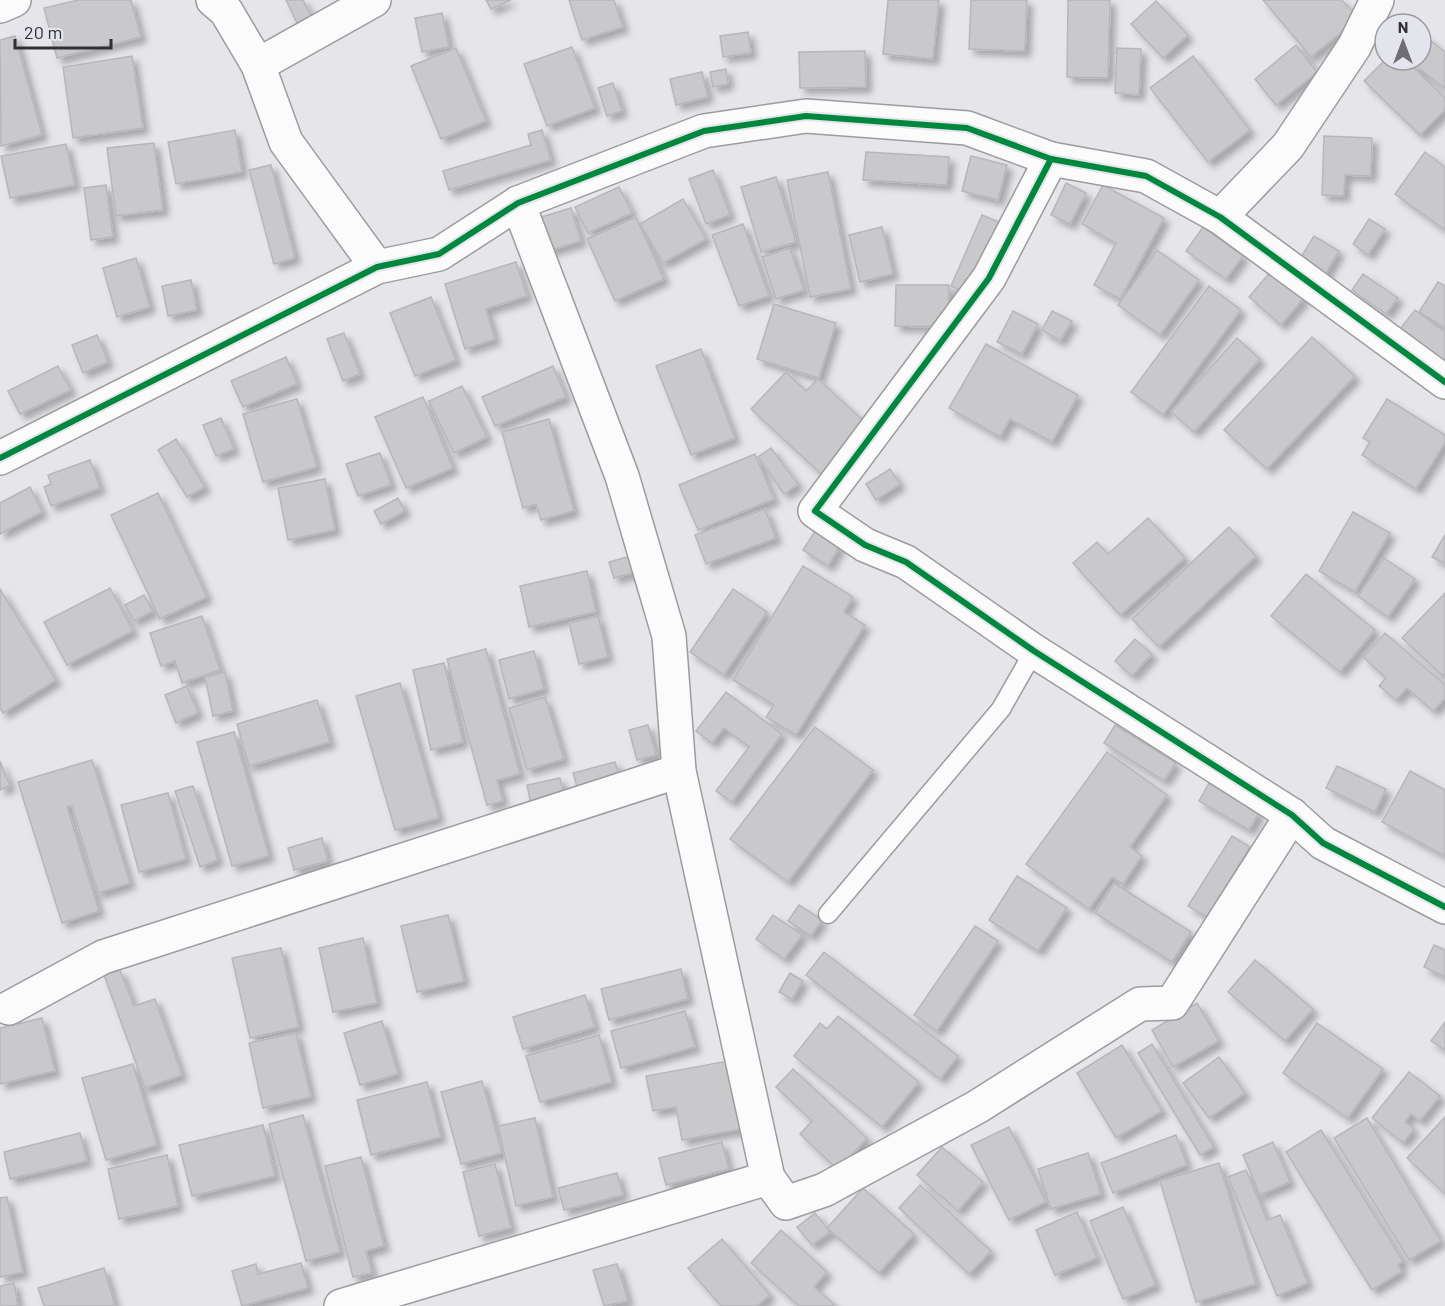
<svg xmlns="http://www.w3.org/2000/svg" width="1445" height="1306" font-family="Barlow,sans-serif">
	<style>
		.building { fill: #c9c9cc; stroke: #b7b7bb; stroke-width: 1.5; filter: url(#shadow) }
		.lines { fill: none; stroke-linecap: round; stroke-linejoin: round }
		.lane-casing { stroke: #9c9ca0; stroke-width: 21 }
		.street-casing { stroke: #9c9ca0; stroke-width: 36 }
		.secondary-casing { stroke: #9c9ca0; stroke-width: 36 }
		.lane { stroke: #fbfbfc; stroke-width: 18 }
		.street { stroke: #fbfbfc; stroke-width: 33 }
		.secondary { stroke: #fbfbfc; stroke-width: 33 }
		.cycleway-casing { stroke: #e3e4ec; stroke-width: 10 }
		.cycleway { stroke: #00873e; stroke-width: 6 }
	</style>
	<defs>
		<filter id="shadow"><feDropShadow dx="5.5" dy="5.5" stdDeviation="3" flood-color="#0004"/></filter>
	</defs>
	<rect width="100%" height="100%" fill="#e5e5ea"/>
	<g class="building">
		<polygon points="78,0 131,0 141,37 57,58 44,8"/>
		<polygon points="286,0 303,0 311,16 297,23"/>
		<polygon points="486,0 511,0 491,9"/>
		<polygon points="569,0 614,0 623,27 582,40"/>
		<polygon points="888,0 939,0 933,59 883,54"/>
		<polygon points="971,0 1027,0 1025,51 969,49"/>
		<polygon points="1068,0 1110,0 1108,78 1067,77"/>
		<polygon points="1263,0 1342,0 1358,18 1311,57"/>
		<polygon points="1156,1 1188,35 1163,58 1131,24"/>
		<polygon points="442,13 449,47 422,52 415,18"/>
		<polygon points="748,32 751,53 723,57 720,36"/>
		<polygon points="15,36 42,135 1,146 0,40"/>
		<polygon points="1425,36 1445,52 1445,89 1420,69 1419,71 1406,60 1421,60 1421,41"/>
		<polygon points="1296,45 1317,72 1276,105 1255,79"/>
		<polygon points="572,47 595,108 547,126 524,64"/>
		<polygon points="456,48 486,121 441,139 411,66"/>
		<polygon points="1117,48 1141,49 1139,95 1115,93"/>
		<polygon points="865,51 866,87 800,88 799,52"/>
		<polygon points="132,56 143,128 73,138 63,67"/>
		<polygon points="1193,56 1250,130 1208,162 1150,88"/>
		<polygon points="1385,60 1406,60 1445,98 1445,110 1420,135 1364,81"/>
		<polygon points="726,69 728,84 713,87 710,72"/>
		<polygon points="702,72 708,97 676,105 670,79"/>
		<polygon points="613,83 622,111 607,116 598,88"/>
		<polygon points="235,130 242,172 176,184 168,142"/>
		<polygon points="542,130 551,160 449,190 443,171 531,145 528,134"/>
		<polygon points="1324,136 1372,138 1371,176 1345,175 1344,196 1322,195"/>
		<polygon points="154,143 163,210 116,216 107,148"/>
		<polygon points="66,144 75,185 10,198 1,156"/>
		<polygon points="866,152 949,157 947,185 863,180"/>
		<polygon points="1425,152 1445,167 1445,230 1395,194"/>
		<polygon points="971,156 1007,165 998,200 962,191"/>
		<polygon points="271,165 295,258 274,264 249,170"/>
		<polygon points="713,170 730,215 706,224 689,179"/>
		<polygon points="828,172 851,289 810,297 787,180"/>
		<polygon points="776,177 796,242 761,252 741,187"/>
		<polygon points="1066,183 1086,193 1070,224 1051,215"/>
		<polygon points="106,185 113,237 91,240 84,188"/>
		<polygon points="1103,185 1164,218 1120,299 1094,285 1116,243 1082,224"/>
		<polygon points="619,187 632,213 588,233 575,207"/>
		<polygon points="683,199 706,239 663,263 640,224"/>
		<polygon points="571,208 581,241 548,251 538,218"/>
		<polygon points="982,215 1001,223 969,294 951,286"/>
		<polygon points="636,217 664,279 615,301 587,239"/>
		<polygon points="1369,219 1385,229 1368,255 1353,244"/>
		<polygon points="743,224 769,296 739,306 712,235"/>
		<polygon points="882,227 893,274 860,282 849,235"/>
		<polygon points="1203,227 1243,256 1226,279 1186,251"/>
		<polygon points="1314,236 1339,251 1322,280 1296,265"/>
		<polygon points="790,248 804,290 776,299 762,257"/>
		<polygon points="1157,250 1199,280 1160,335 1118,305"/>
		<polygon points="136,258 150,307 117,317 103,268"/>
		<polygon points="516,262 527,296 486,309 495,339 465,349 445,284"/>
		<polygon points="1272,270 1304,298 1281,325 1249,297"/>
		<polygon points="1363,274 1398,298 1386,314 1352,290"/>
		<polygon points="191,280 197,310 168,316 162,286"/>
		<polygon points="1438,282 1445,286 1445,328 1419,312"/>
		<polygon points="896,285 949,285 948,327 895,326"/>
		<polygon points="1209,286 1241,310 1163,415 1131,392"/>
		<polygon points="431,297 456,360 415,376 390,313"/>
		<polygon points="774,304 836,323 819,378 757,359"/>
		<polygon points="1415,310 1445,332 1445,372 1395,335"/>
		<polygon points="1013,311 1038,324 1022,354 997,342"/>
		<polygon points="1052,311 1072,321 1060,341 1042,330"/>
		<polygon points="344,333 360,374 343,381 327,339"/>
		<polygon points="97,335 108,362 83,373 72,345"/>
		<polygon points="1312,337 1355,376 1267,469 1224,430"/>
		<polygon points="1237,338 1260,359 1194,432 1171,412"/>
		<polygon points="986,344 1078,395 1052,442 1010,419 1000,437 949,408"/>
		<polygon points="701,349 735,438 691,455 656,366"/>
		<polygon points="286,357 297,384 243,407 231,381"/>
		<polygon points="58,366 71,390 20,414 8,391"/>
		<polygon points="553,366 566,397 495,426 482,397"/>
		<polygon points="786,372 806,391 818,379 867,424 821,474 751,409"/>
		<polygon points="462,386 487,437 454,453 429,401"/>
		<polygon points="423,397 453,468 406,488 375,417"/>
		<polygon points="297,399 317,467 263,482 243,414"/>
		<polygon points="1387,399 1445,435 1445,443 1416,489 1362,455 1370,442 1363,438"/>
		<polygon points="221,418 234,449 216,456 203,425"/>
		<polygon points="549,419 574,511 541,520 536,504 523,508 502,432"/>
		<polygon points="176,439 205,487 187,497 158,450"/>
		<polygon points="771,448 798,484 784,494 758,457"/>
		<polygon points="380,453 391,485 358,496 346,464"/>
		<polygon points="755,454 774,499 698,530 679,485"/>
		<polygon points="90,460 100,488 51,506 44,487 51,484 48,475"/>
		<polygon points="890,469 900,484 876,500 866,484"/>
		<polygon points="325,479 335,530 288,540 278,488"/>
		<polygon points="30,487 42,512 0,534 0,503"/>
		<polygon points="158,493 207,597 160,619 111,515"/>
		<polygon points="398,498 405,511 381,524 374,511"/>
		<polygon points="765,509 776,538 706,564 695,535"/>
		<polygon points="1353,512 1390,533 1355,592 1319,571"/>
		<polygon points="1148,518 1185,558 1120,615 1073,563 1097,542 1108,554"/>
		<polygon points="1229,527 1256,556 1159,647 1132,619"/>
		<polygon points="815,531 840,546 828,566 803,550"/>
		<polygon points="1445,535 1445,564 1432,557"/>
		<polygon points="631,556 636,572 614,578 609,562"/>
		<polygon points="1384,558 1415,579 1388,617 1358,596"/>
		<polygon points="803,566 853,597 844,612 865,625 796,735 766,717 774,705 733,680"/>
		<polygon points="587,571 596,612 529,627 520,586"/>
		<polygon points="1306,574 1375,630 1340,672 1271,616"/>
		<polygon points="110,588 133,631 67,665 44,622"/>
		<polygon points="0,589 56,680 3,713 0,708"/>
		<polygon points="733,589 767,612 724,675 690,652"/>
		<polygon points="1445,593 1445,673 1443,676 1402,638"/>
		<polygon points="144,595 153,611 134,621 125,605"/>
		<polygon points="202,616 220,670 182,683 175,661 161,666 150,633"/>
		<polygon points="598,616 608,657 579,664 569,623"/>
		<polygon points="1385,633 1445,685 1445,698 1433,711 1407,688 1396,700 1379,686 1386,678 1363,657"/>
		<polygon points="1135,639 1152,654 1132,676 1115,661"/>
		<polygon points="486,649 520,774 497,780 503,801 487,805 447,659"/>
		<polygon points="534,651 544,689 509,699 499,660"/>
		<polygon points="444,663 463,742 431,750 413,670"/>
		<polygon points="225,672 233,711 213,716 205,677"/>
		<polygon points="400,683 439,818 395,830 356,696"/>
		<polygon points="187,686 198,713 176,723 165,695"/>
		<polygon points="726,692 782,734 732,802 716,791 749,747 724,728 712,743 696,731"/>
		<polygon points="545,697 564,759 527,770 509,708"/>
		<polygon points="317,700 330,742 249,766 237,724"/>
		<polygon points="648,725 656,755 637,760 629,730"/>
		<polygon points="1115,725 1176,763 1164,781 1104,743"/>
		<polygon points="815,727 873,770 788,882 730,839"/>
		<polygon points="234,732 269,856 232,866 197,742"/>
		<polygon points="1107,752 1167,795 1130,847 1142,856 1123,884 1112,877 1089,909 1026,864"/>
		<polygon points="92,760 130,883 98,893 72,806 67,807 99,911 62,923 18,782"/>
		<polygon points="0,761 10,786 0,790"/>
		<polygon points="615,762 620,779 578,790 573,773"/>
		<polygon points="1337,766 1386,789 1375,812 1326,788"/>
		<polygon points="1410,771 1445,790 1445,856 1382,822"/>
		<polygon points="560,778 564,796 531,804 527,785"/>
		<polygon points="1209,783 1259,813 1249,830 1199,801"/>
		<polygon points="193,786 218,860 200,867 175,791"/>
		<polygon points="168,793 186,859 139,872 121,805"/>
		<polygon points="1232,836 1250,847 1207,917 1188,906"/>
		<polygon points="322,838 328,861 294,870 288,848"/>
		<polygon points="1017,876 1067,908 1038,951 989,920"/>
		<polygon points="1114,883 1191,932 1172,962 1095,913"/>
		<polygon points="799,905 822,920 811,936 788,921"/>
		<polygon points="448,915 464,981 417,992 401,926"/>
		<polygon points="773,915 802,935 784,959 756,939"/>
		<polygon points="975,926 998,941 937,1031 914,1015"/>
		<polygon points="363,938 377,1003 333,1012 319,948"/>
		<polygon points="1434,945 1445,950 1445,977 1424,967"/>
		<polygon points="281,948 299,1027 250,1038 232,958"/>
		<polygon points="824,952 958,1056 940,1079 806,975"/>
		<polygon points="1255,960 1313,1009 1285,1041 1228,992"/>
		<polygon points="681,969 688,999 609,1020 601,989"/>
		<polygon points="120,970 134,1006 155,999 182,1075 145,1088 104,975"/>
		<polygon points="790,973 803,981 792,999 779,992"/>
		<polygon points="585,995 595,1027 523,1049 513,1017"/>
		<polygon points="1197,1003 1219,1041 1173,1067 1152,1030"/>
		<polygon points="685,1011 695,1047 621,1068 611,1031"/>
		<polygon points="838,1016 919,1082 882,1127 794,1056 820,1023 827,1029"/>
		<polygon points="42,1018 55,1071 0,1084 0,1028"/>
		<polygon points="382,1021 398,1074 360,1085 344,1033"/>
		<polygon points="1445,1022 1445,1050 1431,1041"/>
		<polygon points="1317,1023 1383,1069 1348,1118 1283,1073"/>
		<polygon points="296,1033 311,1097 263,1108 249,1043"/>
		<polygon points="599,1035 612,1082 540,1102 526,1056"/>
		<polygon points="1152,1044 1214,1147 1200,1155 1138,1053"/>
		<polygon points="1122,1045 1162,1111 1116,1138 1077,1073"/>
		<polygon points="1219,1057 1245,1093 1209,1118 1183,1083"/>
		<polygon points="728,1061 741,1129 682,1140 676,1107 653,1111 646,1076"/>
		<polygon points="133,1064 157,1145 106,1160 82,1078"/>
		<polygon points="793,1069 867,1138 838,1170 800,1134 812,1121 776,1087"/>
		<polygon points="1409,1072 1440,1096 1420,1121 1411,1114 1405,1122 1414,1129 1403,1143 1372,1118"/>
		<polygon points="482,1081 502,1153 461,1164 441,1092"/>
		<polygon points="427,1082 441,1137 371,1155 357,1100"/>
		<polygon points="303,1115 340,1252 306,1261 269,1124"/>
		<polygon points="1445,1117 1445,1192 1444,1193 1407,1158"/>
		<polygon points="535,1118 553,1197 516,1206 498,1126"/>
		<polygon points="1367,1118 1441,1241 1409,1260 1334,1138"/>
		<polygon points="263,1125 275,1176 192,1196 179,1145"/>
		<polygon points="1009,1127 1046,1202 1009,1220 971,1145"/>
		<polygon points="1321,1130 1403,1261 1398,1265 1402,1271 1372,1290 1286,1152"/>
		<polygon points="80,1133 87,1161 10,1179 4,1152"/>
		<polygon points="1176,1135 1187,1165 1113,1193 1101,1163"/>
		<polygon points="722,1142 729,1169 666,1185 659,1158"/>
		<polygon points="1273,1142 1290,1182 1260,1195 1243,1155"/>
		<polygon points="942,1147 983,1182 958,1211 917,1175"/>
		<polygon points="1088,1153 1101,1194 1051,1209 1038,1169"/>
		<polygon points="167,1155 178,1206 119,1219 108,1169"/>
		<polygon points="361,1157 384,1246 366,1251 372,1273 353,1277 325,1166"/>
		<polygon points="1219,1163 1256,1284 1196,1302 1160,1181"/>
		<polygon points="495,1164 511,1228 479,1236 463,1172"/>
		<polygon points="1246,1170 1267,1220 1280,1215 1308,1283 1277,1296 1228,1177"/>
		<polygon points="617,1173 623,1195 564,1210 558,1188"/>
		<polygon points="920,1185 991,1251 969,1274 899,1208"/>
		<polygon points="863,1188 914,1234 879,1273 827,1228"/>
		<polygon points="7,1197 23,1272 0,1277 0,1198"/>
		<polygon points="1123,1207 1156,1285 1123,1299 1090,1221"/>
		<polygon points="1077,1212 1097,1258 1055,1275 1036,1230"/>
		<polygon points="815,1213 830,1232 812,1245 797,1227"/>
		<polygon points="781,1230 827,1272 814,1287 834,1304 832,1306 799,1306 751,1263"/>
		<polygon points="722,1239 770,1295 757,1306 721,1306 688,1268"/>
		<polygon points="301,1263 308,1288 242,1306 232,1271 256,1264 258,1274"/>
		<polygon points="617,1264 628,1301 604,1306 593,1270"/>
		<polygon points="104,1268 115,1306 44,1306 38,1288"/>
		<polygon points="14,1283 18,1306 0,1306 0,1286"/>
	</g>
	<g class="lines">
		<defs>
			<polyline id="lane" points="828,914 1001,709 1034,651"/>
			<g id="street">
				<polyline points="213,0 226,11 258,65 286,142 377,267"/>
				<polyline points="0,6 14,0"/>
				<polyline points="258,65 374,0"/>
				<polyline points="1051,159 989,278 815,511 865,545 906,562 1034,651 1292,815 1323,843 1445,907"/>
				<polyline points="518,203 622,476 669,636 679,771 768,1178"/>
				<polyline points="1220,217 1288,146 1354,47 1377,0"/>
				<polyline points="9,1008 103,957 679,771"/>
				<polyline points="341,1306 768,1178 786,1203 824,1190 977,1107 1140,1004 1172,1003 1292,815"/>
			</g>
			<polyline id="secondary" points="0,458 377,267 439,254 518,203 704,131 806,116 967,128 1051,159 1146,176 1220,217 1445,382"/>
		</defs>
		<use href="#lane" class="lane-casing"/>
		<use href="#street" class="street-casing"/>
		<use href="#secondary" class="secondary-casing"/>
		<use href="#lane" class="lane"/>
		<use href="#street" class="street"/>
		<use href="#secondary" class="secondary"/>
		<defs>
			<g id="cycleway">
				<polyline points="1051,159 989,278 815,511 865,545 906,562 1034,651 1292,815 1323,843 1445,907"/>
				<polyline points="0,458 377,267 439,254 518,203 704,131 806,116 967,128 1051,159 1146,176 1220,217 1445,382"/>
			</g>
		</defs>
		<use href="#cycleway" class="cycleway-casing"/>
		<use href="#cycleway" class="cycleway"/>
	</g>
	<g transform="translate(1403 42)"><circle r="28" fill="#e3e4ec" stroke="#9b9ca2" stroke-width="1.5"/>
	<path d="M0-4.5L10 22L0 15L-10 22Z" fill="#6f6f73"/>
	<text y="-9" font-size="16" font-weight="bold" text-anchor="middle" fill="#303033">N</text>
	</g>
	<path d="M15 39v9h96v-9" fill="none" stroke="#303033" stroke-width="3"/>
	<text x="24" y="39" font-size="18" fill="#303033" stroke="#e3e4ec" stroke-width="4.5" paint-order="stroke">20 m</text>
</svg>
